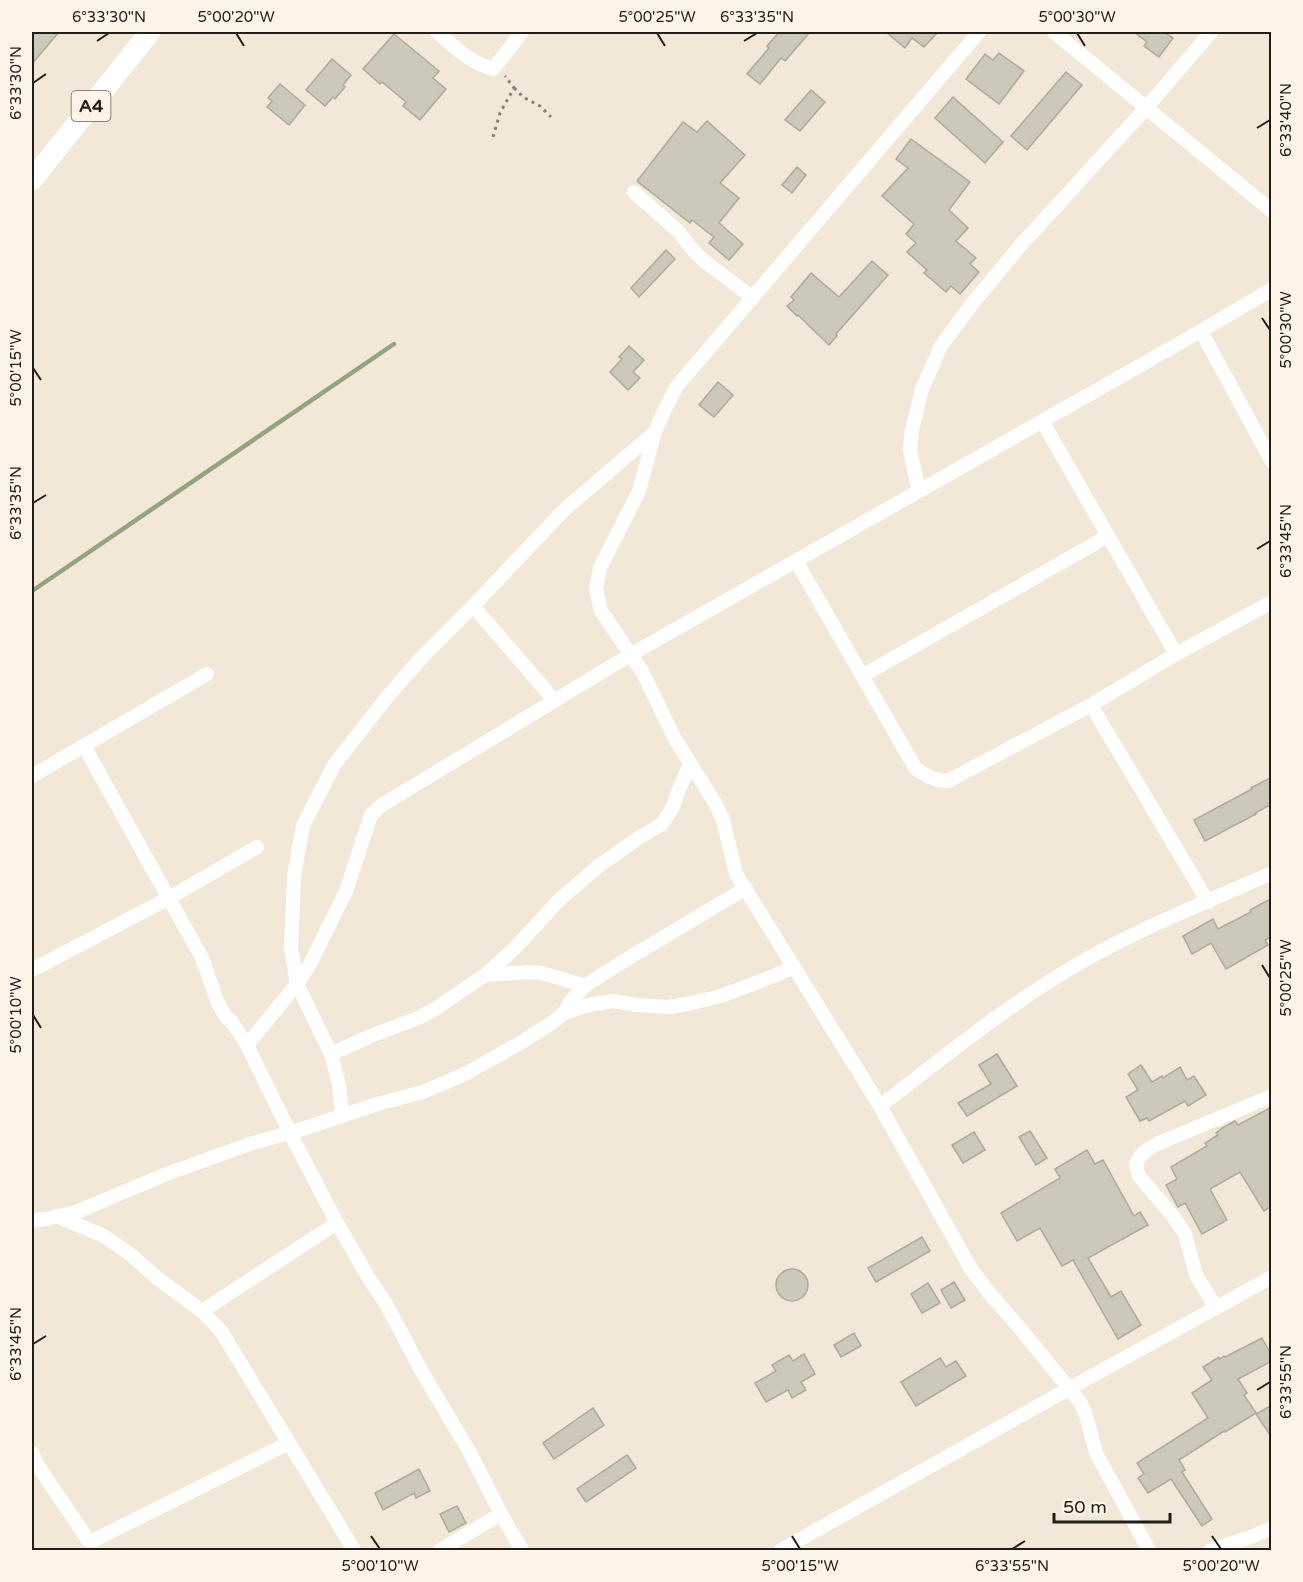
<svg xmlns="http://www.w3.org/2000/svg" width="1303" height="1582" font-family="'Varela Round',sans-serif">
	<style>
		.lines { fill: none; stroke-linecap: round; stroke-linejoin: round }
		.stream { stroke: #93a57f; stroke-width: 4.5 }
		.building { fill: #ccc9b8; stroke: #acaa99; stroke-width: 1.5 }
		.path { stroke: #898177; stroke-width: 3; stroke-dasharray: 3 4.5; stroke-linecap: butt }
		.street { stroke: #fff; stroke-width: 14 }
		.primary { stroke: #fff; stroke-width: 21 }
		.ticks { fill: none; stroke: #211d18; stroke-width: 2 }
		.labels { text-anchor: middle; stroke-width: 4.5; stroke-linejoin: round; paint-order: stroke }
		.shield { fill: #fef4e8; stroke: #635e56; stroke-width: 1.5 }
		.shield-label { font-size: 18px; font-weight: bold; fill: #211d18 }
		.neatline { fill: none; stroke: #211d18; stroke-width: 2 }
		.ticks-label { font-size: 15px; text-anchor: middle; fill: #211d18 }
	</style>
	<rect width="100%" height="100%" fill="#f3e7d7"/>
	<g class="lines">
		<polyline class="stream" points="32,591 394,344"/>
	</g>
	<g class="building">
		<polygon points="32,32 59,32 32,64"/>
		<polygon points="779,32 810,32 785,61 781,58 760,84 747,74 769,48 767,46"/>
		<polygon points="886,32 938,32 924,47 912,38 905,48"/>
		<polygon points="1134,32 1164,32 1173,38 1159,57 1144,46 1147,42"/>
		<polygon points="394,34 439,71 433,78 446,89 420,120 403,106 406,102 382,82 380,84 363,69"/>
		<polygon points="999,53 1024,71 999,104 966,79 985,54 993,60"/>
		<polygon points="332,59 351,75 343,85 345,87 335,99 333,97 325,106 306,90"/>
		<polygon points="1066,72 1082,85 1027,150 1011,136"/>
		<polygon points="280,84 305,105 289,125 267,107 272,101 268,98"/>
		<polygon points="811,90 825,102 800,131 785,120"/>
		<polygon points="953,97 1003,142 985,163 935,118"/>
		<polygon points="707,121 745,155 720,183 739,198 719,223 743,244 729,260 709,243 714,237 692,220 690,223 637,181 683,122 697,132"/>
		<polygon points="911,139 970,182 949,210 968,228 956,241 976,258 970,264 979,272 960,294 951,286 946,292 924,273 927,270 907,252 916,243 906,234 914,224 882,196 908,168 896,159"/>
		<polygon points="797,167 806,175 792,193 782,185"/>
		<polygon points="666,250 675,259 639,297 631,288"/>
		<polygon points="872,261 888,275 843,326 836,334 837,336 829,345 798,315 797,316 787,306 794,300 791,297 811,273 839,297"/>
		<polygon points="629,346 644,360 633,372 640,378 628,390 610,372 622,359 619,357"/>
		<polygon points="718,382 733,395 714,417 699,405"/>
		<polygon points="1272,777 1272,804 1255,813 1256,814 1205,841 1194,820 1252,789 1251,788"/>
		<polygon points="1272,898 1272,937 1265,940 1268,945 1226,969 1211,943 1192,954 1183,936 1213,919 1218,929 1251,912 1250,910"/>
		<polygon points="997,1054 1017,1086 967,1116 958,1103 991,1084 979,1065"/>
		<polygon points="1141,1065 1152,1082 1162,1076 1163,1078 1180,1067 1187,1080 1194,1076 1206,1095 1188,1106 1185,1101 1149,1121 1147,1118 1140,1121 1126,1097 1138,1090 1128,1074"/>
		<polygon points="1272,1107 1272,1206 1264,1211 1240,1172 1210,1189 1227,1220 1202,1234 1185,1203 1178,1207 1166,1185 1177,1179 1171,1167 1207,1146 1205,1143 1218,1135 1216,1133 1222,1128 1235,1121 1238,1125"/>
		<polygon points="1030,1131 1047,1158 1036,1165 1019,1137"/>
		<polygon points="974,1132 985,1150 963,1163 952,1145"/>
		<polygon points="1087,1150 1095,1164 1103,1160 1134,1216 1140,1212 1148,1225 1088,1258 1111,1297 1121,1291 1141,1325 1118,1339 1073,1260 1062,1266 1040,1228 1017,1241 1001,1213 1060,1178 1055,1169"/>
		<polygon points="922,1237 930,1251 876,1282 868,1268"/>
		<circle cx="792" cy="1285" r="16"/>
		<polygon points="954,1282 965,1300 951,1308 941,1290"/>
		<polygon points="928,1283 940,1303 922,1313 911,1294"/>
		<polygon points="854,1333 861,1346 841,1357 834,1345"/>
		<polygon points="1262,1338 1272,1356 1272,1361 1238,1379 1247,1393 1244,1395 1256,1413 1225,1432 1224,1431 1179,1460 1185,1470 1182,1472 1212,1519 1202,1526 1171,1479 1148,1493 1138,1478 1144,1474 1137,1463 1208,1418 1192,1393 1212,1380 1203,1367 1219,1357 1220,1359 1224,1356 1225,1357"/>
		<polygon points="804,1354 815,1374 801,1382 806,1390 792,1398 788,1390 766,1402 755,1383 776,1371 772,1365 789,1355 793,1361"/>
		<polygon points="940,1358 946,1367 956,1361 966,1376 916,1406 901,1382"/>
		<polygon points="1272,1405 1272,1438 1256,1414"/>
		<polygon points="593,1408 604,1425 554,1459 543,1443"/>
		<polygon points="627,1455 636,1468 586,1502 577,1489"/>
		<polygon points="419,1469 430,1491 416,1498 414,1493 383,1510 375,1493"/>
		<polygon points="457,1506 466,1523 449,1532 440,1514"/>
	</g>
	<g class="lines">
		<g class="path">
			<polyline points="514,88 523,97 540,106 551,117"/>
			<polyline points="493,137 500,113 514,88 505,76"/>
		</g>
		<g class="street">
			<path d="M 437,32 C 456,48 469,62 493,69 L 522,32"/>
			<polyline points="979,32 677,386 664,411 655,432 639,491 600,568 596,589 601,611 642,671 675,739 715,803 723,820 736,874 880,1106 971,1269 990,1294 1014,1321 1080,1402 1086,1415 1096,1453 1149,1550"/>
			<polyline points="1054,32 1272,211"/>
			<polyline points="634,192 679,232 693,250 704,261 753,298"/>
			<polyline points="1201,331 1272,462"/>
			<polyline points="1042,421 1176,654"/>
			<polyline points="919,491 910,450 912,430 922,389 941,346 972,304 1020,246 1147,107 1211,32"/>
			<path d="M 796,561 L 916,769 C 926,775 935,781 948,781 L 1091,705 L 1176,654 L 1272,602"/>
			<polyline points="473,606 555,701"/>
			<polyline points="862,676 1108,536"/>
			<polyline points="1091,705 1208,902"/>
			<polyline points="84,746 202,958 218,1003 226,1017 232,1022 247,1045 290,1133 337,1223 370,1280 385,1302 422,1372 469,1451 501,1514 522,1550"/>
			<polyline points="32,776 207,674"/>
			<polyline points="32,970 169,898 257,847"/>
			<polyline points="485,975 528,972 542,973 585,986"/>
			<polyline points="564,1013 589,1005 613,1001 637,1005 669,1007 692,1003 721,996 771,977 794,967"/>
			<polyline points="247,1045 297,984 310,964 346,891 371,815 382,805 630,655 1201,331 1272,289"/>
			<polyline points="331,1054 373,1035 418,1018 435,1009 485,975 515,948 559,900 600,865 640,837 662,824 673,807 678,792 690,764"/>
			<path d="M 880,1106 C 947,1055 1012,1001 1085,960 C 1145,926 1209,901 1272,873"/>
			<polyline points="342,1116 339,1085 331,1054 297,984 291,948 294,876 303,826 334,765 387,697 424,655 473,606 564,510 655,432"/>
			<polyline points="56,1216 102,1235 130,1254 157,1278 202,1311 221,1331 354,1550"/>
			<polyline points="32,1220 47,1219 76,1212 169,1173 253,1143 296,1131 377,1104 423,1092 465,1074 520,1043 553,1022 564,1013 571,1001 585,986 617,965 746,888"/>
			<path d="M 1216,1308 L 1196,1275 L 1185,1234 L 1173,1216 L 1139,1176 L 1136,1165 C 1141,1152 1147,1149 1159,1143 L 1272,1096"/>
			<polyline points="202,1311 337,1223"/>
			<polyline points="32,1453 37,1464 88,1540 94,1540 289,1443"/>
			<polyline points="440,1550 501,1514"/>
			<polyline points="781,1550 1070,1388 1272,1277"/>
			<polyline points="1211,1550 1251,1537 1272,1528"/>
		</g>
		<polyline class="primary" points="32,180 150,32"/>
	</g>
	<path class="ticks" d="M 236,33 L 244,46M 657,33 L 665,46M 1077,33 L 1085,46M 97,41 L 109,33M 744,41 L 757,33M 33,83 L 46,74M 1257,128 L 1270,120M 1262,318 L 1270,330M 33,368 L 41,380M 33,503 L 46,495M 1257,549 L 1270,541M 1262,965 L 1270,978M 33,1015 L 41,1028M 33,1344 L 46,1336M 1257,1390 L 1270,1382M 371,1536 L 380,1549M 792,1536 L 800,1549M 1212,1536 L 1221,1549M 1012,1549 L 1025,1541"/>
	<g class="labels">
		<rect class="shield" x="71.5" y="91" width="39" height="30" rx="4.5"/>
		<g class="shield-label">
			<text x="91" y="112">A4</text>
		</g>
	</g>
	<rect width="1303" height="1582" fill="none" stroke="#fef4e8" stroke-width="66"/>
	<path d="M1054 1513v9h116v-9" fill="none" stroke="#211d18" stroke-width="3"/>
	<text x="1063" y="1513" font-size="18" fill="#211d18" stroke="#fef4e8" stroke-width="4.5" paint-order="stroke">50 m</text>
	<rect x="33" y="33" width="1237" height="1516" class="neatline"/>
	<g class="ticks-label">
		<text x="109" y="22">6°33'30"N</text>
		<text x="236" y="22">5°00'20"W</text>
		<text x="657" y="22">5°00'25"W</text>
		<text x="757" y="22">6°33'35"N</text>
		<text x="1077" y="22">5°00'30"W</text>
		<text transform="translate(16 83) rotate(-90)" y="5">6°33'30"N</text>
		<text transform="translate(1286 120) rotate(-90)" y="5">6°33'40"N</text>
		<text transform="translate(1286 330) rotate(-90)" y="5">5°00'30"W</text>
		<text transform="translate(16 368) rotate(-90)" y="5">5°00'15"W</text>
		<text transform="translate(16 503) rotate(-90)" y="5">6°33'35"N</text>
		<text transform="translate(1286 541) rotate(-90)" y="5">6°33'45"N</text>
		<text transform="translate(1286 978) rotate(-90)" y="5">5°00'25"W</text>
		<text transform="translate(16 1015) rotate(-90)" y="5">5°00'10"W</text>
		<text transform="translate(16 1344) rotate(-90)" y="5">6°33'45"N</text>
		<text transform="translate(1286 1382) rotate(-90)" y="5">6°33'55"N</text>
		<text x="380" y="1571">5°00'10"W</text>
		<text x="800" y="1571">5°00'15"W</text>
		<text x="1012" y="1571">6°33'55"N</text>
		<text x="1221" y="1571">5°00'20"W</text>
	</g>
</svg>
